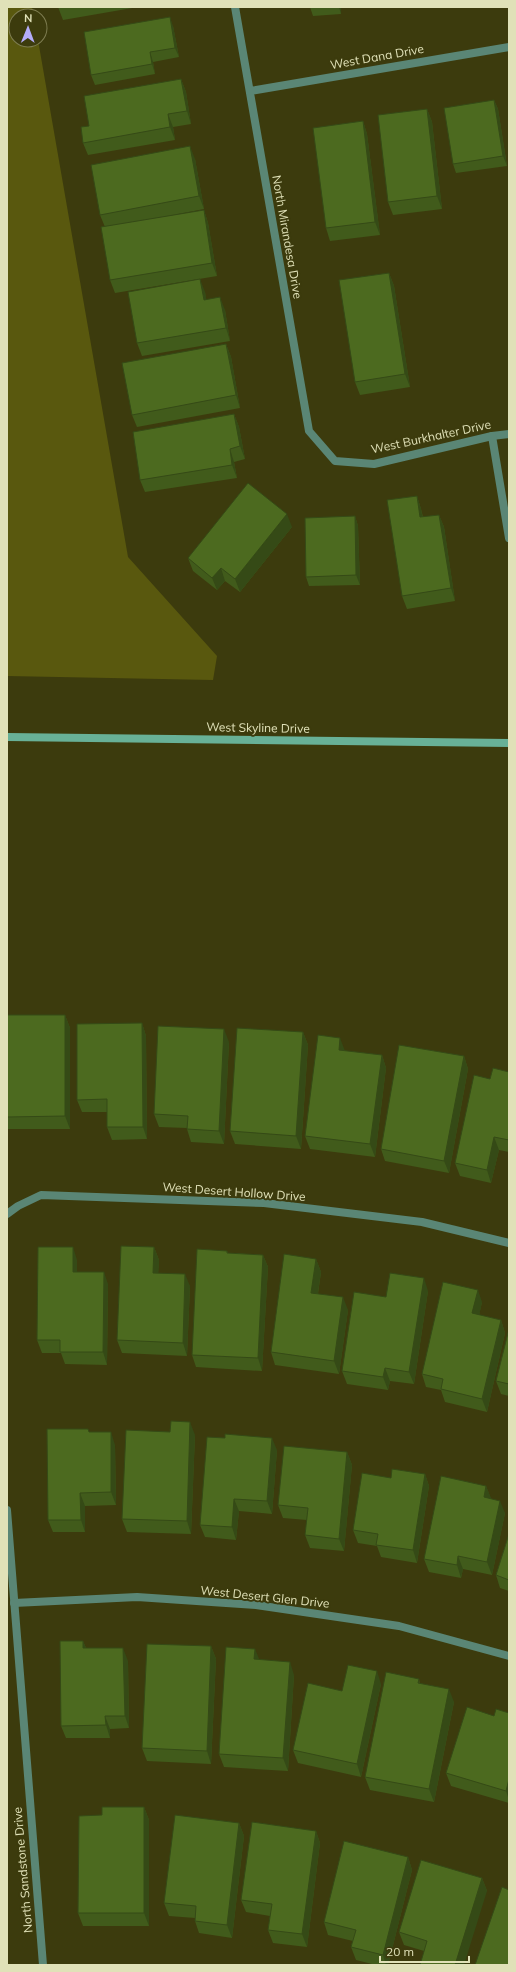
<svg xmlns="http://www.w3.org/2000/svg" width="516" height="1972" font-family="Mulish,sans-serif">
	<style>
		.green { fill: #59580e }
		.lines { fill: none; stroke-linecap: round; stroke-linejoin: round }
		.street { stroke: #5a8675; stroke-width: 8 }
		.secondary { stroke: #68b197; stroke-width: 8 }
		.wall { fill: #415b1b }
		.shaded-wall { fill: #354a16 }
		.building { fill: #4c6a1f; stroke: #354a16 }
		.labels { text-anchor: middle; stroke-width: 4; stroke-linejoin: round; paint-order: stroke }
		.street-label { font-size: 12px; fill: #e0e1b8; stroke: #3c3b0d }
	</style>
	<rect width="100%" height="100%" fill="#3c3b0d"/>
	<polygon class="green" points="7,7 32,7 34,16 16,16 16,40 38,40 128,557 217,656 213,680 7,676"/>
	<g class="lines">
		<g class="street">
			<polyline points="235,7 309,431 335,461 374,464 492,436 509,434"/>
			<polyline points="250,91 509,47"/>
			<polyline points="492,436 509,538"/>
			<polyline points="7,1214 18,1206 41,1195 264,1203 422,1222 509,1243"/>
			<polyline points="7,1510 43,1965"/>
			<polyline points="14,1603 137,1597 256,1605 399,1626 509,1656"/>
		</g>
		<polyline class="secondary" points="7,737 509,743"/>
	</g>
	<g class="wall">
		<polygon points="58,7 138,7 63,20"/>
		<polygon points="310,7 341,7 341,14 313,16"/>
		<polygon points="173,26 179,57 153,62 155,74 95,85 91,75"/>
		<polygon points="181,79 186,92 191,124 173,127 175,140 88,155 83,143 89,126"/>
		<polygon points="494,100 498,109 507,166 456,173 453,164"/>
		<polygon points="427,109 432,122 442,209 393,215 388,202"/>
		<polygon points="363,121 367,134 380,235 330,241 326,228"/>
		<polygon points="195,159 204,209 153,219 204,210 208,223 217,276 115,293 110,280 105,227 100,215"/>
		<polygon points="389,273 394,286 410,387 360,395 355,382"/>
		<polygon points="205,292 206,300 225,310 230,341 142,356 137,343"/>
		<polygon points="226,344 231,357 240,408 137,427 132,415"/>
		<polygon points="234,414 239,427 245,459 234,462 237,478 145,492 140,480"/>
		<polygon points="417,496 421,509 423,517 439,515 444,527 455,601 407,609 402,596"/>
		<polygon points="355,516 358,526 360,585 309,586 306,577"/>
		<polygon points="292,527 240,592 225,581 217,590 193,571 188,558"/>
		<polygon points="7,1015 65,1015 70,1028 70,1129 7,1129"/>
		<polygon points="142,1023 146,1036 147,1139 112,1140 107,1127 107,1112 82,1112 77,1100"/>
		<polygon points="303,1032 308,1045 301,1149 235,1144 230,1131"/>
		<polygon points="229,1042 224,1144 191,1142 187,1129 187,1128 159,1127 154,1114"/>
		<polygon points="382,1055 386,1068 375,1157 310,1149 305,1136"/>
		<polygon points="464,1056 468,1069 449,1173 385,1161 381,1149"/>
		<polygon points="509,1072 509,1152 499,1150 491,1183 460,1176 455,1163"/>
		<polygon points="154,1247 159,1260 158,1273 190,1286 187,1356 122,1353 117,1340"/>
		<polygon points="227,1251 228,1253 263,1255 268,1267 262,1371 196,1367 192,1355"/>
		<polygon points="316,1259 321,1272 318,1294 348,1310 339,1374 275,1365 271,1352"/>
		<polygon points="77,1260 77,1272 108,1284 107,1365 65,1364 61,1353 42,1353 37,1340"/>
		<polygon points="428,1291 414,1384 390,1381 388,1390 347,1384 342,1371 386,1297"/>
		<polygon points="482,1302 479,1315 501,1320 505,1333 487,1412 445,1402 441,1390 426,1387 422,1374"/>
		<polygon points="509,1329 509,1396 501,1394 496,1381"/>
		<polygon points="89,1432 115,1445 116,1505 85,1506 85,1532 53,1532 48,1520"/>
		<polygon points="195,1435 191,1534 127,1532 122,1519"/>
		<polygon points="225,1438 277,1450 272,1514 239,1511 236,1540 205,1537 200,1525"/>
		<polygon points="347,1452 352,1465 344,1551 310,1548 305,1535 307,1520 283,1518 278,1505"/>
		<polygon points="425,1474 429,1486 417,1563 381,1557 377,1546 358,1543 353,1530 391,1478"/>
		<polygon points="486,1486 491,1499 505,1513 492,1575 463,1569 461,1578 429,1572 424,1559"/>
		<polygon points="509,1534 509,1591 500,1588 496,1575"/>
		<polygon points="83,1641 86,1648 128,1661 129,1728 110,1729 110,1738 66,1738 61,1726"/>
		<polygon points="211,1646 216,1659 211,1764 147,1761 142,1748"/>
		<polygon points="260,1660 294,1675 288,1771 224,1767 219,1754"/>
		<polygon points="419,1679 420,1684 454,1702 434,1802 370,1790 365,1777"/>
		<polygon points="381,1684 361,1777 298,1763 293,1750 342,1691"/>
		<polygon points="509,1713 509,1803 451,1786 446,1773 494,1716"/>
		<polygon points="144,1807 149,1820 149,1926 83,1926 78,1913 102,1815"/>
		<polygon points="239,1823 244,1836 232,1938 199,1933 195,1921 195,1918 169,1916 164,1903"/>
		<polygon points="316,1831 320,1843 307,1947 273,1943 268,1930 270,1916 246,1912 241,1900"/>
		<polygon points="408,1857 412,1870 388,1965 376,1965 356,1960 351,1947 353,1941 328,1935 324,1922"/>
		<polygon points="482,1878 487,1891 424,1951 404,1945 399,1932"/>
	</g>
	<g class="shaded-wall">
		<polygon points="339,7 341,7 341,14"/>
		<polygon points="170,17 173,26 179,57 175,48"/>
		<polygon points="150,52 153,62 155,74 152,64"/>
		<polygon points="181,79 186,92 191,124 187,111"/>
		<polygon points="494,100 498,109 507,166 503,156"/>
		<polygon points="427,109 432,122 442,209 437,196"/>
		<polygon points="168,114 173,127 175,140 170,127"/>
		<polygon points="363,121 367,134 380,235 375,222"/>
		<polygon points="190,146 195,159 204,209 199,196"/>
		<polygon points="204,210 208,223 217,276 212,263"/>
		<polygon points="389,273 394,286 410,387 405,374"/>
		<polygon points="200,279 205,292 209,313 204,300"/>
		<polygon points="220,297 225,310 230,341 226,328"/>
		<polygon points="226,344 231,357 240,408 236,395"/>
		<polygon points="234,414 239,427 245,459 240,446"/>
		<polygon points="230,449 234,462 237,478 232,465"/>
		<polygon points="417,496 421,509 425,530 420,517"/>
		<polygon points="287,514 292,527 240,592 235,579"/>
		<polygon points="439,515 444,527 455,601 451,588"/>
		<polygon points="355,516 358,526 360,585 356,575"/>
		<polygon points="221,568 225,581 217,590 212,578"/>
		<polygon points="65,1015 70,1028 70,1129 65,1116"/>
		<polygon points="142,1023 146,1036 147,1139 143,1127"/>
		<polygon points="224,1029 229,1042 224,1144 219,1131"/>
		<polygon points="303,1032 308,1045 301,1149 296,1136"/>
		<polygon points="340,1038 345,1051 343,1063 339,1050"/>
		<polygon points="382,1055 386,1068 375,1157 370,1144"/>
		<polygon points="464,1056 468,1069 449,1173 444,1161"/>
		<polygon points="494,1137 499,1150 491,1183 487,1170"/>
		<polygon points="73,1247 77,1260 77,1284 73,1272"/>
		<polygon points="154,1247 159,1260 158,1285 153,1273"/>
		<polygon points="263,1255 268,1267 262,1371 258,1358"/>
		<polygon points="316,1259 321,1272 316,1306 311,1293"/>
		<polygon points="104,1272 108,1284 107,1365 103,1352"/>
		<polygon points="185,1274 190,1286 187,1356 183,1343"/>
		<polygon points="424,1278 428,1291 414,1384 409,1372"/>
		<polygon points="478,1290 482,1302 477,1326 472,1313"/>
		<polygon points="343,1297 348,1310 339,1374 334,1361"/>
		<polygon points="501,1320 505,1333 487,1412 482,1399"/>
		<polygon points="385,1368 390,1381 388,1390 383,1377"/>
		<polygon points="190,1422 195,1435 191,1534 187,1521"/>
		<polygon points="111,1432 115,1445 116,1505 111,1492"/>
		<polygon points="272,1438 277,1450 272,1514 267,1501"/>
		<polygon points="347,1452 352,1465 344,1551 339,1539"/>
		<polygon points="425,1474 429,1486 417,1563 413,1550"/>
		<polygon points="486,1486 491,1498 489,1510 484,1497"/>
		<polygon points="80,1493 85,1506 85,1532 81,1520"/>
		<polygon points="234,1499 239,1511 236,1540 232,1527"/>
		<polygon points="500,1501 505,1513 492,1575 487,1562"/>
		<polygon points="458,1556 463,1569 461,1578 457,1565"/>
		<polygon points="83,1641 88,1653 83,1648"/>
		<polygon points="211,1646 216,1659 211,1764 207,1751"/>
		<polygon points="123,1648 128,1661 129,1728 125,1716"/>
		<polygon points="255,1649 260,1661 254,1659"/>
		<polygon points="290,1662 294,1675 288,1771 283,1758"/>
		<polygon points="377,1671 381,1684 361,1777 357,1764"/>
		<polygon points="449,1689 454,1702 434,1802 429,1789"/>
		<polygon points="105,1716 110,1729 110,1738 106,1725"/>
		<polygon points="509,1779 509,1800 506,1791"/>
		<polygon points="144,1807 149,1820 149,1926 144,1913"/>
		<polygon points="239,1823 244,1836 232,1938 227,1925"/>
		<polygon points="316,1831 320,1843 307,1947 302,1934"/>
		<polygon points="408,1857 412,1870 388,1965 386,1965 383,1955"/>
		<polygon points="482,1878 487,1891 464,1965 455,1965"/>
	</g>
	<g class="building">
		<polygon points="170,17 175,48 150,52 152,64 91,75 84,32"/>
		<polygon points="181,79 187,111 168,114 170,127 83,143 81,127 89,126 84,96"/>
		<polygon points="494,100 503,156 453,164 444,108"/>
		<polygon points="427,109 437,196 388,202 378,115"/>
		<polygon points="363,121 375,222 326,228 313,128"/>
		<polygon points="190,146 199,196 100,215 91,165"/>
		<polygon points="204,210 212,263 110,280 101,227"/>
		<polygon points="389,273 405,374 355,382 339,280"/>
		<polygon points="200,279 204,300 220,297 226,328 137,343 128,292"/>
		<polygon points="226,344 236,395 132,415 122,363"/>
		<polygon points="234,414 240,446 230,449 232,465 140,480 133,432"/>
		<polygon points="248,483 287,514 235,579 221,568 212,578 188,558"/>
		<polygon points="417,496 420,517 439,515 451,588 402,596 387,500"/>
		<polygon points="355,516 356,575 306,577 305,518"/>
		<polygon points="7,1015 65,1015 65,1116 7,1117"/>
		<polygon points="142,1023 143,1127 107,1127 107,1099 77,1100 77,1024"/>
		<polygon points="158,1026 224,1029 219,1131 187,1129 188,1116 154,1114"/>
		<polygon points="237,1028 303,1032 296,1136 230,1131"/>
		<polygon points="318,1035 340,1038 339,1050 382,1055 370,1144 305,1136"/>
		<polygon points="399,1045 464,1056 444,1161 381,1149"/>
		<polygon points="493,1068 509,1072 509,1140 494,1137 487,1170 455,1163 474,1075 490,1079"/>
		<polygon points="121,1246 154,1247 153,1273 185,1274 183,1343 117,1340"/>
		<polygon points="38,1247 73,1247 73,1272 104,1272 103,1352 60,1352 60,1340 37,1340"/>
		<polygon points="197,1249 227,1251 227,1253 263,1255 258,1358 192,1355"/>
		<polygon points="284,1254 316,1259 311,1293 343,1297 334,1361 271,1352"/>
		<polygon points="390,1273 424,1278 409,1372 385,1368 383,1377 342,1371 354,1292 386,1297"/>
		<polygon points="443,1282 478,1290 472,1313 501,1320 482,1399 441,1389 443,1379 422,1374"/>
		<polygon points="509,1329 509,1384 496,1381"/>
		<polygon points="171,1421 190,1422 187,1521 122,1519 126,1430 170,1432"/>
		<polygon points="47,1429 88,1429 89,1432 111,1432 111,1492 80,1493 81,1520 48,1520"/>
		<polygon points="225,1434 272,1438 267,1501 234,1499 232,1527 200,1525 207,1437 225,1438"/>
		<polygon points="284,1446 347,1452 339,1539 305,1535 308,1508 278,1505"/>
		<polygon points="392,1469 425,1474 413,1550 376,1545 378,1534 353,1530 362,1473 391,1478"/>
		<polygon points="441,1476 486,1486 484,1497 500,1501 487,1562 458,1556 457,1565 424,1559"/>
		<polygon points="509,1534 509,1580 496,1575"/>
		<polygon points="60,1641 83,1641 83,1648 123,1648 125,1716 105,1716 106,1725 61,1726"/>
		<polygon points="147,1644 211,1646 207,1751 142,1748"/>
		<polygon points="226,1647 255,1649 254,1659 290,1662 283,1758 219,1754"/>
		<polygon points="348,1665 377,1671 357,1764 293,1750 308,1683 342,1691"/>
		<polygon points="386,1672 419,1679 418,1683 449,1689 429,1789 365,1777"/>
		<polygon points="467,1707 494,1716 496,1709 509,1713 509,1779 506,1791 446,1773"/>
		<polygon points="102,1807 144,1807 144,1913 78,1913 79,1816 102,1815"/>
		<polygon points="175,1815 239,1823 227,1925 195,1921 196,1906 164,1903"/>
		<polygon points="252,1822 316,1831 302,1934 268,1930 272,1904 241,1900"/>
		<polygon points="344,1841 408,1857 383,1955 351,1947 356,1930 324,1922"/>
		<polygon points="421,1860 482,1878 455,1965 420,1965 427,1941 399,1932"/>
		<polygon points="502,1887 509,1890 509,1965 475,1965"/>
	</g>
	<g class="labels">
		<g class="street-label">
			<text transform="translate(377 57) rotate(-10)" y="4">West Dana Drive</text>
			<text transform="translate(287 237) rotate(80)" y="4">North Mirandesa Drive</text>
			<text transform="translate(431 437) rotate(-12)" y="4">West Burkhalter Drive</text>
			<text transform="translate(258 728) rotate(1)" y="4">West Skyline Drive</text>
			<text transform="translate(234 1192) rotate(4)" y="4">West Desert Hollow Drive</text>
			<text transform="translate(265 1597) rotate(6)" y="4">West Desert Glen Drive</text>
			<text transform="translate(23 1870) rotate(-95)" y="4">North Sandstone Drive</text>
		</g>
	</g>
	<rect width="516" height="1972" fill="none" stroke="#e0e1b8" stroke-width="16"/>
	<g transform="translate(28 28) rotate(1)"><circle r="19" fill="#3c3b0d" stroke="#7e7d51"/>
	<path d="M0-3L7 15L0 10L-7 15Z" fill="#b4acf9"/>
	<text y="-6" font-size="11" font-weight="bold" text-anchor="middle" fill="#e0e1b8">N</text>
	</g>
	<path d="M380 1956v6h89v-6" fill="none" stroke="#e0e1b8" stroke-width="2"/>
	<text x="386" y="1956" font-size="12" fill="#e0e1b8" stroke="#3c3b0d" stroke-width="3" paint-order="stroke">20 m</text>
</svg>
